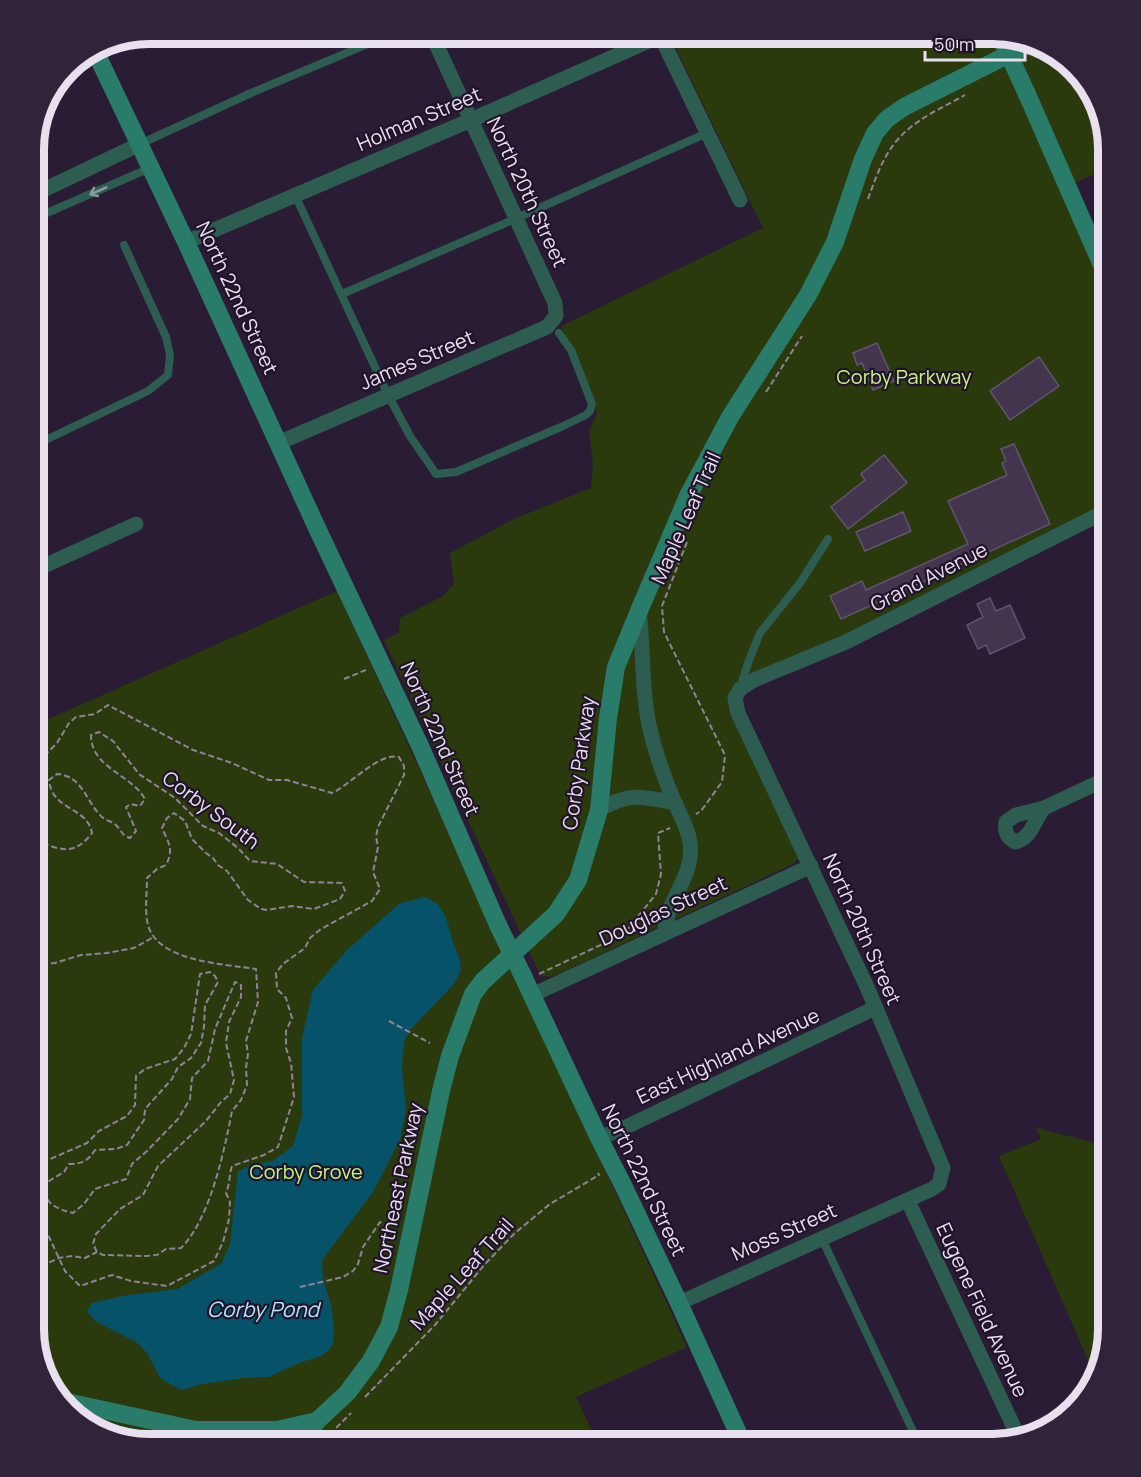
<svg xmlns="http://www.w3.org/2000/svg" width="1141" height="1477" font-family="Manrope,sans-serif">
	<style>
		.green { fill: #2a3a0d }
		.water { fill: #065369 }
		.building { fill: #44354f; stroke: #62536f; stroke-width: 1.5 }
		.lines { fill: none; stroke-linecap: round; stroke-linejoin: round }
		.path { stroke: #8e8397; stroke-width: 2; stroke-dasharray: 6 3; stroke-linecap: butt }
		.lane { stroke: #2d5c50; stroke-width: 8 }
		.street { stroke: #2d5c50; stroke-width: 15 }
		.secondary { stroke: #297c69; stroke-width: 18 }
		.secondary-bridge { stroke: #297c69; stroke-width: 18 }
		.oneway { stroke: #8a9ea0 }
		.labels { text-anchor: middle; stroke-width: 4.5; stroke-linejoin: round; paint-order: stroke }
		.street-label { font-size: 20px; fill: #e8dfef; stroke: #20132a }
		.park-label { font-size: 20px; fill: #c6f57f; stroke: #20132a }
		.water-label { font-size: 21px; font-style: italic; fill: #b1e6fb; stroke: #20132a }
		.rim { fill: none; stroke: #e8dfef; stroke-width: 8 }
	</style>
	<rect width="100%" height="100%" fill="#2a1c34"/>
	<g class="green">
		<path d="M 689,33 L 999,33 L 1050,48 L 1089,85 L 1108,149 L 1108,168 L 1060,190 L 1108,298 L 1108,503 L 834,640 L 743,677 C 730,688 726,697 731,714 L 798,853 L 798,859 L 793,864 L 559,974 L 550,977 L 543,976 L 537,968 L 384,640 L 399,633 L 400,618 L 443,596 L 454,584 L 450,553 L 514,519 L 591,488 L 593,465 L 589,432 L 597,413 L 561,326 L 763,228 L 678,53 L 675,44 L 677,39 Z"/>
		<polygon points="337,591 687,1347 576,1397 598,1444 149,1444 91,1429 52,1392 33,1328 33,726"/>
		<polygon points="1036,1128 1108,1146 1108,1328 1095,1376 999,1156 1041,1139"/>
	</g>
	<polygon class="water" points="425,897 438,904 446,917 453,943 459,956 461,970 454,984 410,1030 404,1041 402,1069 406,1109 400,1140 373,1192 322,1260 323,1280 331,1304 334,1330 333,1343 329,1350 321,1356 299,1363 269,1377 244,1378 203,1384 181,1390 161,1379 147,1353 136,1342 95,1321 87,1311 92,1303 128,1295 178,1289 222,1263 230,1244 238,1171 256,1164 273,1161 293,1146 302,1115 302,1038 313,990 346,951 400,903"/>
	<g class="building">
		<polygon points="877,343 894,381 873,390 862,363 857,365 853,353"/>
		<polygon points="1039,357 1059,386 1010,420 990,391"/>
		<polygon points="1014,444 1050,524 841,619 830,596 862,581 866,590 968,544 948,501 1007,475 1002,463 1006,461 1001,449"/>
		<polygon points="884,455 907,483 848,529 831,507 865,480 861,474"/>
		<polygon points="903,512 911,531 865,551 856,532"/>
		<polygon points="990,598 996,611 1010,605 1025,638 990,654 986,645 978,649 967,625 983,617 977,604"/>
	</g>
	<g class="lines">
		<g class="path">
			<polyline points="1042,55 1052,50"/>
			<path d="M 868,199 C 876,177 884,153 901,136 C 918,118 944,107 965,95"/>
			<polyline points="766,392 802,336"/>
			<polyline points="687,542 662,606 664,632 725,755 722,782 701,811 696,814"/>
			<polyline points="344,679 366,670"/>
			<polyline points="33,964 55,963 81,955 107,953 134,948 152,938"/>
			<polyline points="539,974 624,934 656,894 661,874 658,833 670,828"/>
			<polyline points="389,1021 430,1043"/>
			<path d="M 33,1158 L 48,1160 L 87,1143 L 99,1131 L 127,1116 L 135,1105 L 136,1076 L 145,1069 L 175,1059 L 184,1048 L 191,1034 L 200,974 L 210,972 L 215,976 L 218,982 L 205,1005 L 204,1027 L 201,1043 L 191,1058 L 178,1067 L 172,1079 L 145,1109 L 144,1120 L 127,1145 L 116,1149 L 95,1150 C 88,1161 82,1164 69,1164 L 64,1172 L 44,1184 C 43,1203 56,1209 73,1213 L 84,1204 L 95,1189 L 126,1179 L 132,1164 L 147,1151 L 178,1119 L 190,1099 L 192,1078 L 208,1061 L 215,1029 L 235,982 L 241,985 L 241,997 L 229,1022 L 226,1043 L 234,1080 L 230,1094 L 221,1102 L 206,1121 L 158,1166 L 143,1195 L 120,1209 L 96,1234 L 93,1244 L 97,1252 L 103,1255 L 146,1256 L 157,1255 L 166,1249 L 181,1248 C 210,1219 224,1152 232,1111 L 241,1100 L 247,1085 L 246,1068 L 248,1054 L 246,1041 L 258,1002 L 256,969 C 225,964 152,962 147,920 C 145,907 147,892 147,878 L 157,869 L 166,865 C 174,849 169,844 162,828 L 167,818 L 174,813 L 185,821 L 192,839 L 206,853 L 213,858 L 218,865 L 227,871 L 248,900 L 261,909 L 267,910 L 292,906 L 314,909 L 340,899 L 345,891 L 342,883 L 304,882 L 277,864 L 250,861 L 238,848 L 219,833 L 203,826 L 175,798 L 139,774 L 113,741 L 99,732 L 91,735 C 91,768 131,774 145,799 L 140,806 L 131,804 L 126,807 L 136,831 L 130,838 C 121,835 122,831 116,825 C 111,821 104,820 100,815 C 85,799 82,776 57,774 L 49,780 C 52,811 87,806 92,833 C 75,855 63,851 40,842 L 37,834 C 40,822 43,815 33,807"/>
			<path d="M 33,1203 L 65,1271 L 80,1286 L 112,1275 L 131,1281 L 167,1286 L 214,1261 L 223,1242 L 229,1219 L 230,1202 L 226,1193 C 230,1184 229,1175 232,1166 L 264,1155 L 278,1147 L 294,1097 L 291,1063 L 286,1048 L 286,1031 L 292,1018 L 286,998 L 277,989 L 276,973 L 283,964 L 305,948 L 310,938 L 321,929 L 372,901 L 380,889 L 373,872 L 378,847 L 376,837 L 378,827 L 404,775 L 404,766 L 399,757 C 379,752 350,785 332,793 L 287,780 L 269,780 L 232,763 L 193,750 L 108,705 L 95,714 L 76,717 L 69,723 L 57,743 L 40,760 L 33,777"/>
			<polyline points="33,1270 59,1258 72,1256 85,1258 97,1252"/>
			<polyline points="300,1287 343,1277 353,1271 358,1264 363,1247 380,1222 391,1229"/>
			<polyline points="365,1397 435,1325 485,1264 515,1233 550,1204 599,1175 598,1173"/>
			<polyline points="89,1427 131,1433"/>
			<polyline points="328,1444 337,1427 351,1413"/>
		</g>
		<g class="lane">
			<polyline points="140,144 251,93 394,33"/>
			<polyline points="295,195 388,395 410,436 436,474 456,472 561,427 586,415 590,411 592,404 571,350 559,333"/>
			<polyline points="33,219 150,168"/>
			<polyline points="342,294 517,218 707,133"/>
			<polyline points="33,446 148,391 168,375 170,355 166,337 124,245"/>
			<polyline points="740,688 748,663 760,633 800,583 828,539"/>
			<polyline points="822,1239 919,1444"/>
		</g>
		<g class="street">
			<polyline points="659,33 740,200"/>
			<polyline points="33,195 140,144"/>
			<polyline points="186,242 471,120 667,33"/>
			<polyline points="278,443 547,327 556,316 555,303 431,33"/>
			<polyline points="33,571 136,524"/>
			<path d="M 639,611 C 644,649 641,687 649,725 C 655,752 664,778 675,803 C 680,815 688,828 690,842 C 695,877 666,898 665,933"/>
			<path d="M 1044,808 C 1034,820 1032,838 1015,842 C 1007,837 1004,832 1006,822 L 1016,815 Z"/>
			<polyline points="1044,808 1108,778"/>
			<path d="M 599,810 C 629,792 642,796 675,803"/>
			<polyline points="532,995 811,866"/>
			<polyline points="599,1138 626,1127 875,1008"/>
			<polyline points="908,1201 1018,1436"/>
			<polyline points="679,1303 932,1189 939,1184 943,1168 867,987 738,713 735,698 740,689 754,680 846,642 1108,510"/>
		</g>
		<g class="secondary">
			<polyline points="96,53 186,242 317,528 421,748 498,925"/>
			<polyline points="1027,94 1108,279"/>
			<polyline points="523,976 599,1138 622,1183 679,1303 743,1444"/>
			<polyline points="62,1401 196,1430 277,1430 317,1421"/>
			<polyline points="302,1444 317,1421 347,1393 371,1361 389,1327 399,1290 441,1091 450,1056 473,994 483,981 556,914 578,880 599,810 608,718 616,667 639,611 688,496 730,417 808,295 835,242 863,159 875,133 887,119 904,107 1031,43"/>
		</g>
		<g class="secondary-bridge">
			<polyline points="999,33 1027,94"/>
			<polyline points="498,925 523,976"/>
		</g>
	</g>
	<defs><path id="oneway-shaft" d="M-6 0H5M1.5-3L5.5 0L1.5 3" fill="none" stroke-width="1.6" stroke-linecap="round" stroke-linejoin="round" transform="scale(1.5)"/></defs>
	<use class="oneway" href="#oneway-shaft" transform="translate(98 191) rotate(156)"/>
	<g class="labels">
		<g class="street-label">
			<text transform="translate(419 119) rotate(-23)" y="7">Holman Street</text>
			<text transform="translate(527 192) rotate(65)" y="7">North 20th Street</text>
			<text transform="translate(237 298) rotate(65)" y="7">North 22nd Street</text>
			<text transform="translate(417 360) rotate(-23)" y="7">James Street</text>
			<text transform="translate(686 518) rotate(-66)" y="7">Maple Leaf Trail</text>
			<text transform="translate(929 577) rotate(-27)" y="7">Grand Avenue</text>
			<text transform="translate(440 739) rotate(66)" y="7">North 22nd Street</text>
			<text transform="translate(579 763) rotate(-82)" y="7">Corby Parkway</text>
			<text transform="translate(211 810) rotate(37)" y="7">Corby South</text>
			<text transform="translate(663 911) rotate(-25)" y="7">Douglas Street</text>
			<text transform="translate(862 929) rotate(66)" y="7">North 20th Street</text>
			<text transform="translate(728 1056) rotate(-25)" y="7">East Highland Avenue</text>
			<text transform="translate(644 1180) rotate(64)" y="7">North 22nd Street</text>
			<text transform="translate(398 1188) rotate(-78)" y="7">Northeast Parkway</text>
			<text transform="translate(784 1232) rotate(-24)" y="7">Moss Street</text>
			<text transform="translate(462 1274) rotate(-48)" y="7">Maple Leaf Trail</text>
			<text transform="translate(982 1310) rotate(65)" y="7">Eugene Field Avenue</text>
		</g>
		<g class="park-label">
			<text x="904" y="384">Corby Parkway</text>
			<text x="306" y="1179">Corby Grove</text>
		</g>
		<g class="water-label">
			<text x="263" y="1317">Corby Pond</text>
		</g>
	</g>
	<path d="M0 0H1141V1477H0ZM149 44H993A105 105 0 0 1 1098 149V1329A105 105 0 0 1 993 1434H149A105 105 0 0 1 44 1329V149A105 105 0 0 1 149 44Z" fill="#30233a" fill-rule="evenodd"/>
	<path class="rim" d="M149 44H993A105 105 0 0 1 1098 149V1329A105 105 0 0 1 993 1434H149A105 105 0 0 1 44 1329V149A105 105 0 0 1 149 44Z"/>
	<path d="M925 51v9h100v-9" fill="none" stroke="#e8dfef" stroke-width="3"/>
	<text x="934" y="51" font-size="18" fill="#e8dfef" stroke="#20132a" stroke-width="4.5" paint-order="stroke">50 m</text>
</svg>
